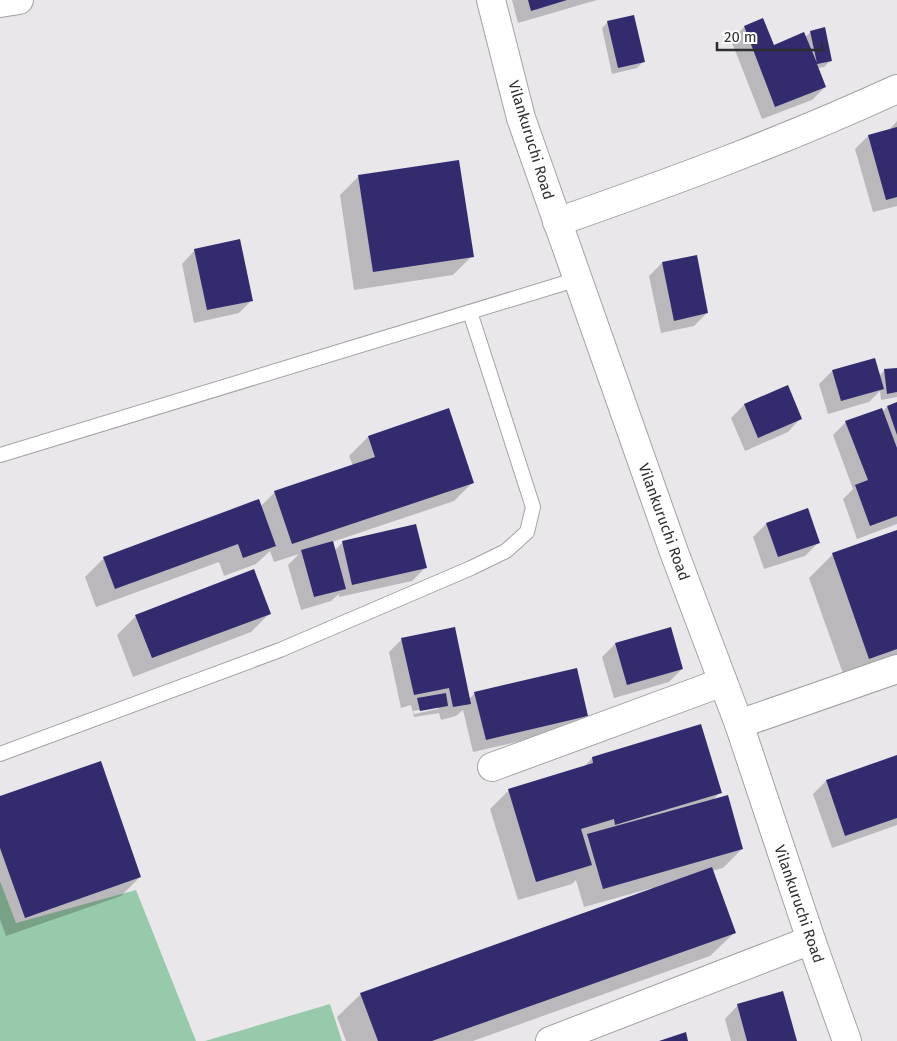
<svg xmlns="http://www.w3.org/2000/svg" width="897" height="1041" font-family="'Fira Sans',sans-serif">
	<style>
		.green { fill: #96caab }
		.shadow { fill: #0003; fill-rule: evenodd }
		.building { fill: #322c6f }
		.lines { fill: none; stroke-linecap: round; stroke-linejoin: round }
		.lane-casing { stroke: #a3a1a4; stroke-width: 16 }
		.street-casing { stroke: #a3a1a4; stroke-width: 30 }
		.secondary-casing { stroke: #a3a1a4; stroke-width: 30 }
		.lane { stroke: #fff; stroke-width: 14 }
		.street { stroke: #fff; stroke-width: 28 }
		.secondary { stroke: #fff; stroke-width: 28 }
		.labels { text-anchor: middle; stroke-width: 5; stroke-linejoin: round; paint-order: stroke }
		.street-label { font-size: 15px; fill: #2e2d2f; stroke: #fff }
	</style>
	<rect width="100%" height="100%" fill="#e9e7ea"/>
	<g class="green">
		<polygon points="0,881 16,923 136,890 196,1041 0,1041"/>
		<polygon points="330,1004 342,1041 205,1041"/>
	</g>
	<g class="shadow">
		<polygon points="512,0 597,0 518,23"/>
		<polygon points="763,20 773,46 805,37 811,32 830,61 824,67 818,68 825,87 812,100 762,119 731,40 744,27"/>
		<polygon points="608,22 643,62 637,68 612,74 602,28"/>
		<polygon points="897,121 897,206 873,212 855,149 868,136 890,130 890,129"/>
		<polygon points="359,176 472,256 453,275 354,290 340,195"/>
		<polygon points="195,250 252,300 239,313 194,323 182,264"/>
		<polygon points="662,263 707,313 694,326 661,333 649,276"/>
		<polygon points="897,369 897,397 881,400 880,391 869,402 828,414 819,384 832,371 879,376 884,371"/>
		<polygon points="787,386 801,418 788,432 745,451 731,418 744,405"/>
		<polygon points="897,403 897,524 857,539 843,499 853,489 833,435 846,422 882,412 887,407"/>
		<polygon points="448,410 473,482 454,501 332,542 334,551 343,542 425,568 412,581 339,597 339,594 331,601 301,610 288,565 299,554 274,562 270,551 256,564 224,576 219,562 96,607 85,577 104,558 260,507 275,492 353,466 349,456 368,437"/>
		<polygon points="807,510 818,543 805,556 764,569 753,537 766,524"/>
		<polygon points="897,532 897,664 846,682 809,578 833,554"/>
		<polygon points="270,613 251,632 133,677 117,635 136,616"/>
		<path d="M 402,639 L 469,699 L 475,693 L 586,716 L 573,729 L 473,752 L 463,710 L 456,716 L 441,720 L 439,713 L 414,717 L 411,705 L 401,708 L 389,652 ZM 438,707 L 438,709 L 414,714 L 413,711 Z"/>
		<polygon points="615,644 682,669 669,682 614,698 602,657"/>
		<polygon points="897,756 897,825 832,848 813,794 826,781"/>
		<polygon points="592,758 720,792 713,800 742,849 723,868 712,871 734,933 710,956 473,1041 346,1041 337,1017 361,994 652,890 652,888 584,907 576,880 572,884 518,900 490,809 509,790 583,768"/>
		<polygon points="0,798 140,877 121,896 6,936 0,919"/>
		<polygon points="738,1005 795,1041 731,1041 725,1019"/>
	</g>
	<g class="building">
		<polygon points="528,0 567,0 531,11"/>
		<polygon points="634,15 645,62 618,68 607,21"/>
		<polygon points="763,18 774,45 804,32 817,63 810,31 825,27 832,61 817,64 826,87 775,107 744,26"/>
		<polygon points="897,127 897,197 886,200 868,135"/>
		<polygon points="459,160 474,257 373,272 358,175"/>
		<polygon points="240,239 253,301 207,310 194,249"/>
		<polygon points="697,255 708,313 674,321 662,262"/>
		<polygon points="875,358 884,389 841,401 832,370"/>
		<polygon points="897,368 897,392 887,394 884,369"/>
		<polygon points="788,385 802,419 758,438 744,404"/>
		<polygon points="897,402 897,435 887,406"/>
		<polygon points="449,408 474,483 292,544 274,491 375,457 368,436"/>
		<polygon points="882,408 897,448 897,516 870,526 855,485 868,480 845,421"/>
		<polygon points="259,499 276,546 243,558 238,544 115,589 103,557"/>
		<polygon points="808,508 820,543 778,557 766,523"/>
		<polygon points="416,524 427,568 352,585 342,541"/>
		<polygon points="897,530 897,649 869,659 832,553"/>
		<polygon points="333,541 346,589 314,597 301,550"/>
		<polygon points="254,569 271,614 152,658 135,615"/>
		<polygon points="455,627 471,704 453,707 449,688 414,695 401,638"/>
		<polygon points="671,627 683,669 627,685 615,643"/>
		<polygon points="577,668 588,716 486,740 474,692"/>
		<polygon points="446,693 448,706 420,711 417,698"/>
		<polygon points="701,724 722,793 615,825 614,819 581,829 592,865 536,882 508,789 593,763 592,757"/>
		<polygon points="897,755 897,818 845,836 826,780"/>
		<polygon points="101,761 141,877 25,918 0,848 0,796"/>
		<polygon points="728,795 743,849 603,889 587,834"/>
		<polygon points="712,867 736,933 432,1041 378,1041 360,993"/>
		<polygon points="783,991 797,1041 747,1041 737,1004"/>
		<polygon points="686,1032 688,1041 659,1041"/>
	</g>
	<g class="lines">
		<defs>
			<g id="lane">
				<polyline points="0,455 578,279"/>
				<polyline points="0,754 280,650 471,568 506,551 527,532 533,507 470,312"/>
			</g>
			<g id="street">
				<polyline points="0,3 19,0"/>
				<path d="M 557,222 C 672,182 786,140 897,89"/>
				<polyline points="739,724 897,669"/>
				<polyline points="492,767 723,682"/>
				<polyline points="550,1041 811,940"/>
			</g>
			<polyline id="secondary" points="491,0 521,118 674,552 739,724 811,940 847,1041"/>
		</defs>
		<use href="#lane" class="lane-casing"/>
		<use href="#street" class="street-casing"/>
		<use href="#secondary" class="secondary-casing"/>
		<use href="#lane" class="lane"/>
		<use href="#street" class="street"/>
		<use href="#secondary" class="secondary"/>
	</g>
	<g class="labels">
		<g class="street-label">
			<text transform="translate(531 140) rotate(73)" y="5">Vilankuruchi Road</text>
			<text transform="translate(664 522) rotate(70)" y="5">Vilankuruchi Road</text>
			<text transform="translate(799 904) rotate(71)" y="5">Vilankuruchi Road</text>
		</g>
	</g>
	<path d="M717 42v8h105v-8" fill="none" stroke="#2e2d2f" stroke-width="2.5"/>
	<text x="724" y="42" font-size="15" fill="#2e2d2f" stroke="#ffffff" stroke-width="4" paint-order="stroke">20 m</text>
</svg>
